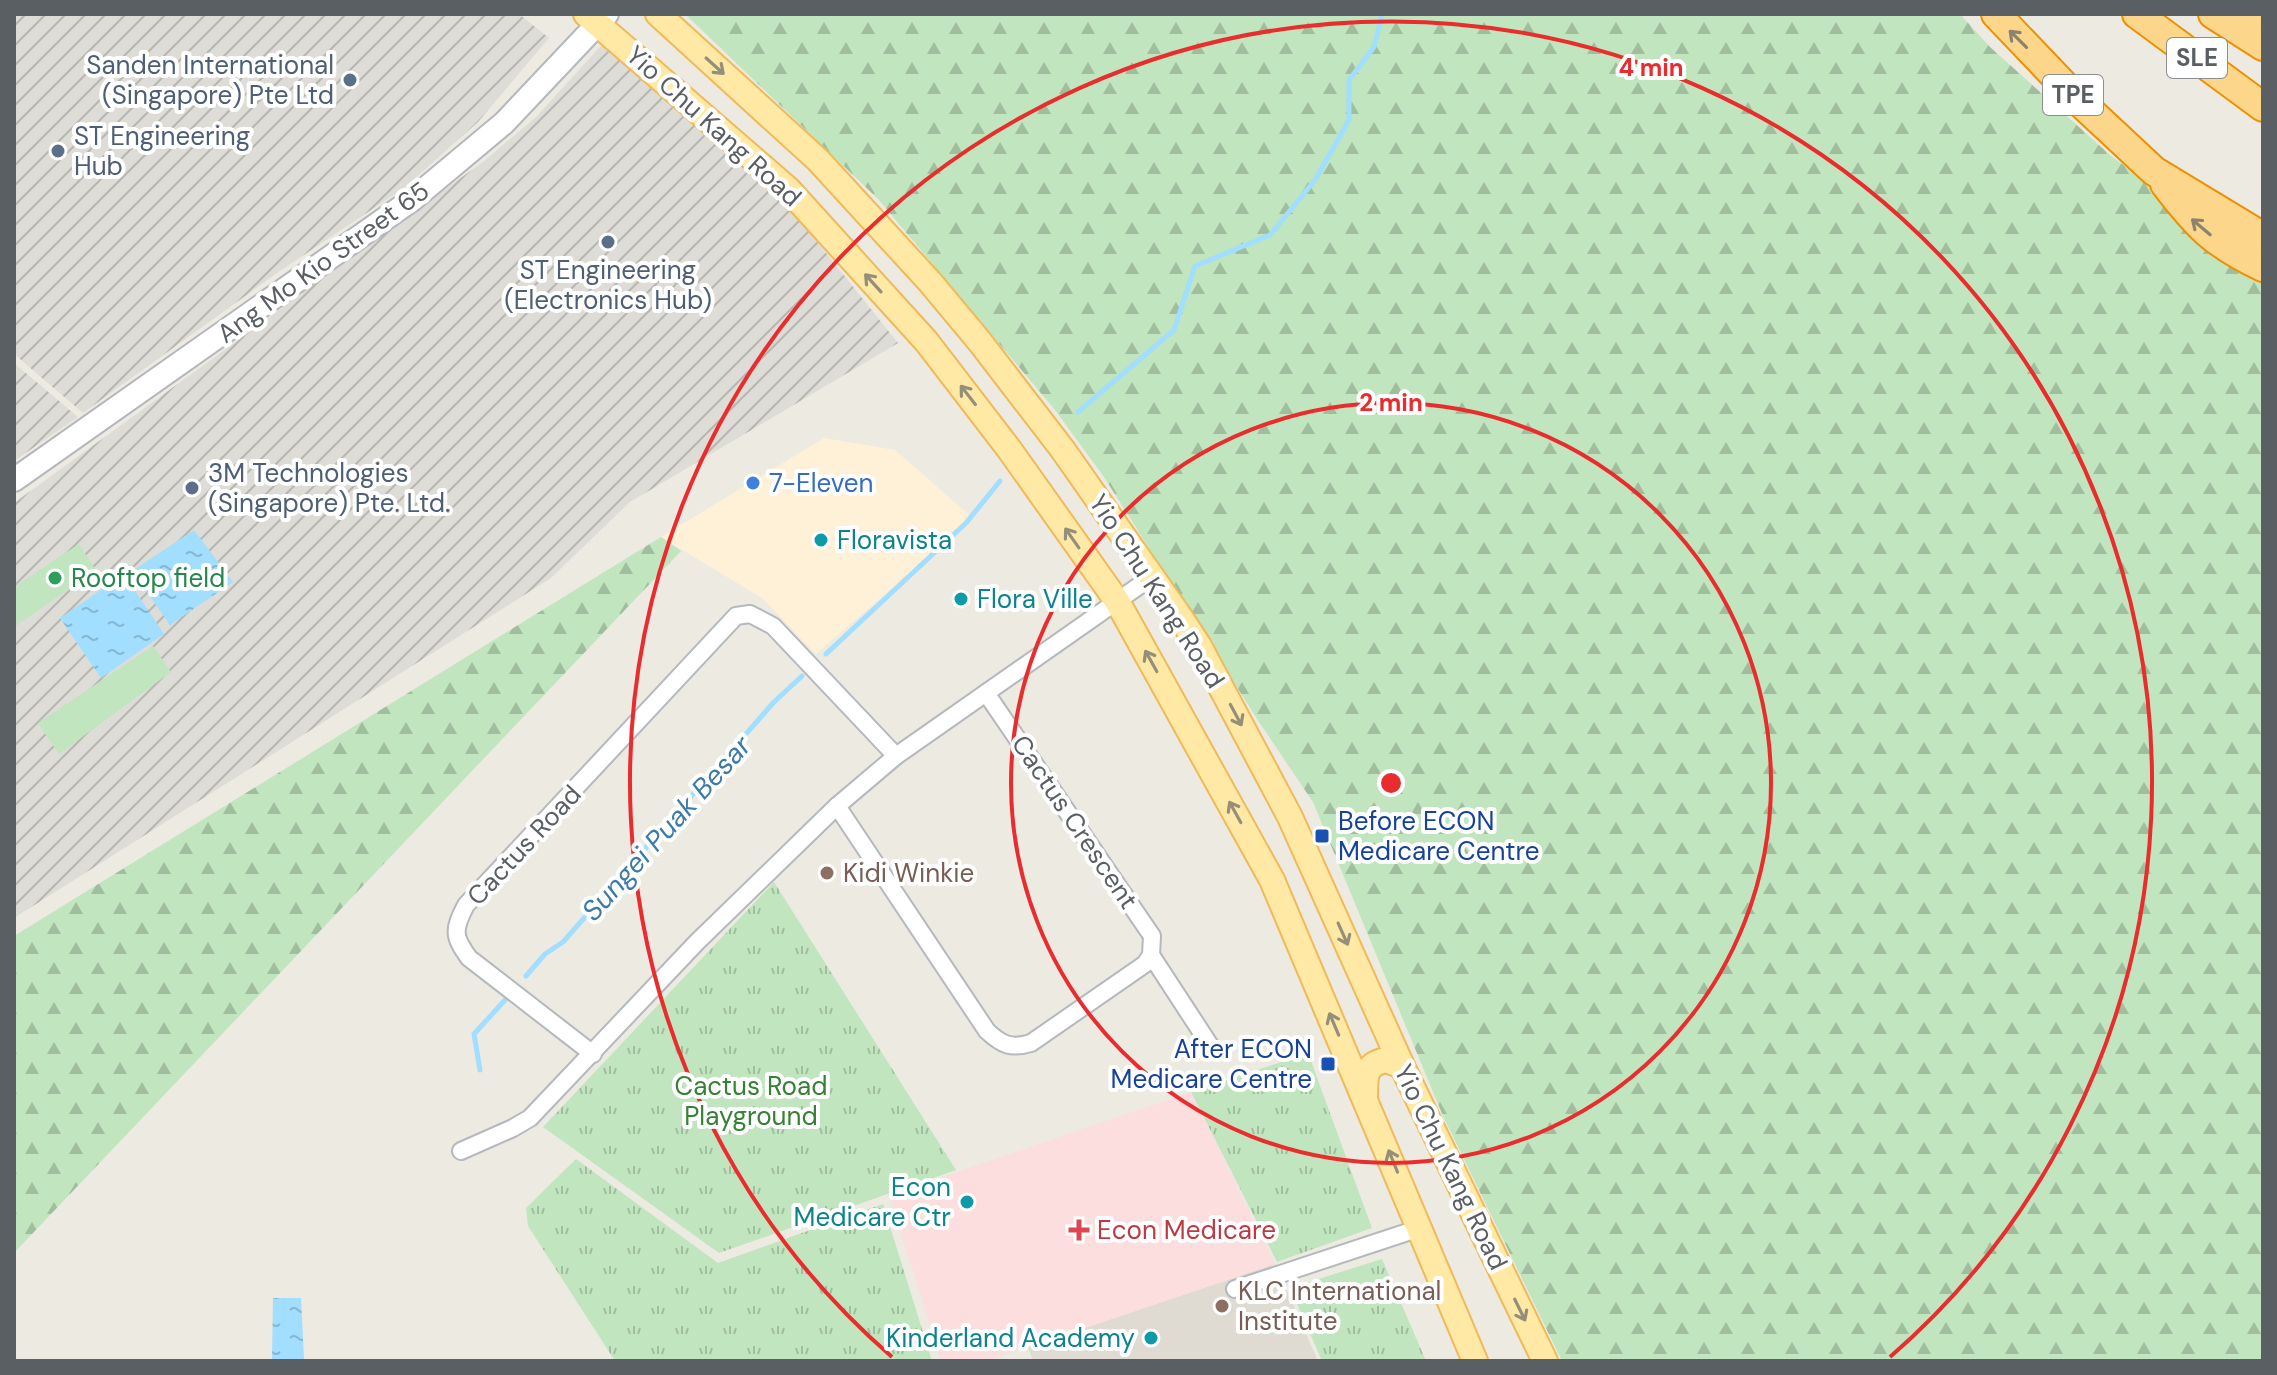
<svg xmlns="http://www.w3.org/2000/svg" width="2277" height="1375" font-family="'DM Sans',sans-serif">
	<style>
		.commercial { fill: #fef1d7 }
		.industrial { fill: url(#industrial-furrows) }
		.education { fill: #dfdbd3 }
		.medical { fill: #fbdedd }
		.grass { fill: url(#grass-tufts) }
		.forest { fill: url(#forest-firs) }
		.garden { fill: #c1e5be }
		.water { fill: url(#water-ripples) }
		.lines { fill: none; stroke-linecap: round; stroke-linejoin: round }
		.stream { stroke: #a1deff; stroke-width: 5 }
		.street-casing { stroke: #b5b9bd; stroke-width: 20 }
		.secondary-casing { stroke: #b4b8bd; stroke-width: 26 }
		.primary-casing { stroke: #f1b957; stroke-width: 28 }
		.highway-casing { stroke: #ef9001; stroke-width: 32 }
		.street { stroke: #fff; stroke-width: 16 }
		.secondary { stroke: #fff; stroke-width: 22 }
		.primary { stroke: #ffe9a5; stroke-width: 24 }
		.highway { stroke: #fcd68a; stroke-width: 28 }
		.oneway { stroke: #8b836f }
		.oneway2 { stroke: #948f7a }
		.ring { fill: none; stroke: #e92d2e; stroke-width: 4 }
		.service-dot { fill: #5c6f8a; stroke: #fff; stroke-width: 3 }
		.shop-dot { fill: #3f7fe0; stroke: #fff; stroke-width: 3 }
		.culture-dot { fill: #0f9aa8; stroke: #fff; stroke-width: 3 }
		.leisure-dot { fill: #2e9e5b; stroke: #fff; stroke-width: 3 }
		.transit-dot { fill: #1a4fb4; stroke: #fff; stroke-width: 3 }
		.education-dot { fill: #8d6e63; stroke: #fff; stroke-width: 3 }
		.health-dot { fill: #e0444e; stroke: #fff; stroke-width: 3 }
		.labels { text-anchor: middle; stroke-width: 8; stroke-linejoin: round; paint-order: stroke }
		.shield { fill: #fff; stroke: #8c8f92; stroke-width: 2 }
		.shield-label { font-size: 24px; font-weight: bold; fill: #5a5f63 }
		.service-label { font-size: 26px; fill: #4e5e75; stroke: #fff; text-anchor: start }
		.street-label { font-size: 26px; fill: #5a5f63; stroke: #fff }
		.shop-label { font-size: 26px; fill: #366cbe; stroke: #fff; text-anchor: start }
		.culture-label { font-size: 26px; fill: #0d838f; stroke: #fff; text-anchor: start }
		.leisure-label { font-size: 26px; fill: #27864d; stroke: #fff; text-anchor: start }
		.transit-label { font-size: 26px; fill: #164399; stroke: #fff; text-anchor: start }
		.education-label { font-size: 26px; fill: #785e54; stroke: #fff; text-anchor: start }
		.park-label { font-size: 26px; fill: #368133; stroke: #fff }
		.health-label { font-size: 26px; fill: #be3a42; stroke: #fff; text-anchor: start }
		.water-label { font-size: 28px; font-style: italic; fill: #3c7aa7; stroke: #fff }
		.centre { fill: #e92d2e; stroke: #fff; stroke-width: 4 }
		.ring-label { font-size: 24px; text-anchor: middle; font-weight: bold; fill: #e92d2e; stroke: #fff; stroke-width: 8; stroke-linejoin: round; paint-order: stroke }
	</style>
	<defs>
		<pattern id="industrial-furrows" width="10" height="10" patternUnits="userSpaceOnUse" patternTransform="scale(2)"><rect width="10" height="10" fill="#dedcd6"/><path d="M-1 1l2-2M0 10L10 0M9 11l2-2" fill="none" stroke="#b7b6b1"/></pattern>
		<pattern id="grass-tufts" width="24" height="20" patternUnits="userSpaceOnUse" patternTransform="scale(2)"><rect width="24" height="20" fill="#c1e5be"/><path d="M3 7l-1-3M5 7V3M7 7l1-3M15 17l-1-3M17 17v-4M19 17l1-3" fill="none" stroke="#a0bd9e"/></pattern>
		<pattern id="forest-firs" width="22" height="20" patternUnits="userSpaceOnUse" patternTransform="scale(2)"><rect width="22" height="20" fill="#c1e5be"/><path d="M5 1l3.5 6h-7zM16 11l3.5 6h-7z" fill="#a0bd9e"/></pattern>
		<pattern id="water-ripples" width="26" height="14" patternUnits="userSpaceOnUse" patternTransform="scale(2)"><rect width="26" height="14" fill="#a1deff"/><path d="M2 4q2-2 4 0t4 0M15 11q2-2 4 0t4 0" fill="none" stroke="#86b7d2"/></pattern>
	</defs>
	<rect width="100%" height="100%" fill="#edeae2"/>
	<polygon class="commercial" points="824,438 895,450 973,518 816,654 762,598 661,537"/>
	<g class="industrial">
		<polygon points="14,14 519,14 549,38 478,122 404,188 277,273 83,413 14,354"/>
		<polygon points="609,37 759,169 898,343 630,502 551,578 14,918 14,503 484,161 536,117"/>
		<polygon points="14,363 78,417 14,461"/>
	</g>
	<polygon class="education" points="1275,1264 1318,1361 1033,1361 1028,1347"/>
	<polygon class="medical" points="1191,1092 1275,1264 987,1361 941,1361 889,1195"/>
	<g class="grass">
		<polygon points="774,882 956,1170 719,1253 543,1127"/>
		<polygon points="1308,1053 1372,1228 1277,1262 1191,1092"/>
		<polygon points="576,1159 718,1263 883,1204 932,1361 615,1361 528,1226 526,1208"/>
		<polygon points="1382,1259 1426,1361 1322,1361 1290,1288"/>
	</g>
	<g class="forest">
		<polygon points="685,14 1960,14 1990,47 2110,155 2193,217 2263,256 2263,1361 1562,1361 1443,1116 1313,802 1259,722 1104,477 1055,410 878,199"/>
		<polygon points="661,537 681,551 14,1253 14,936"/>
	</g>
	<g class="garden">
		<polygon points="79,544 96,570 14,627 14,587"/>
		<polygon points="153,646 171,672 59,754 38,723"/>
	</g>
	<g class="water">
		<polygon points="194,530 233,582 170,625 132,571"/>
		<polygon points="124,574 164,634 101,678 60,618"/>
		<polygon points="273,1298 301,1298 304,1359 272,1360"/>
	</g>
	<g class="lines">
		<g class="stream">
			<polyline points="1078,412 1174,330 1195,266 1270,235 1315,180 1349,120 1349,80 1374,47 1382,14"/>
			<polyline points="826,654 966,523 1000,481"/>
			<polyline points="526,976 545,954 563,942 774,702 802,676"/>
			<polyline points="480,1070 474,1034 505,1000"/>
		</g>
		<defs>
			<g id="street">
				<path d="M 837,806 L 987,1031 C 1002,1045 1011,1049 1031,1043 L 1145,964 L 1151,955 L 1152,936 L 986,693"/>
				<polyline points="1151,955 1213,1050"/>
				<path d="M 593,1054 L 469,958 C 453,936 453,930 466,905 L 736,616 L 750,614 L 773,626 L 896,756"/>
				<polyline points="461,1151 513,1128 530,1118 697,942 837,806 896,756 1153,576"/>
				<polyline points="1235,1289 1420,1228"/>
			</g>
			<polyline id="secondary" points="14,480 413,199 504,123 607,14"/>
			<g id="primary">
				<polyline points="586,14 788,189 926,341 1009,449 1117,601 1272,880 1475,1361"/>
				<polyline points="658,14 818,160 930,282 980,342 1063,450 1180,617 1199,646 1290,817 1402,1066 1545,1361"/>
				<path d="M 1365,1095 C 1365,1076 1365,1064 1386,1060 L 1402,1066"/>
			</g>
			<g id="highway">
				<polyline points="1996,14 2079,101 2154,171 2263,237"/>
				<polyline points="2137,14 2263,107"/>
				<polyline points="2213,14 2263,46"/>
				<polyline points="2254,14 2263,18"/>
				<path d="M 2165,184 C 2197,226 2214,244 2263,267"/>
			</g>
		</defs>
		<use href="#street" class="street-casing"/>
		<use href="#secondary" class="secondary-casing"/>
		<use href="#primary" class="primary-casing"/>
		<use href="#highway" class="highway-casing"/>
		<use href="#street" class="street"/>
		<use href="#secondary" class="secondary"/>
		<use href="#primary" class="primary"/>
		<use href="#highway" class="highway"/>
	</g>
	<defs><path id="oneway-shaft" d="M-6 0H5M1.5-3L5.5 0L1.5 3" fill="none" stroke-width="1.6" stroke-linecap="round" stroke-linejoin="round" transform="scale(2)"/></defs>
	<g class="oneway">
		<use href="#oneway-shaft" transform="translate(2018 39) rotate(-135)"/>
		<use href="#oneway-shaft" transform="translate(2201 227) rotate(-140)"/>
	</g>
	<g class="oneway2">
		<use href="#oneway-shaft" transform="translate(715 66) rotate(42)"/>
		<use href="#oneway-shaft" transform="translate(873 283) rotate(-132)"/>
		<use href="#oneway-shaft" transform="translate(968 395) rotate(-128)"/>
		<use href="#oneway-shaft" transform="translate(1072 538) rotate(-125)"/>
		<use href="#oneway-shaft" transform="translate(1151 661) rotate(-119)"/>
		<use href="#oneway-shaft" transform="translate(1236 715) rotate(62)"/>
		<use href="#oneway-shaft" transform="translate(1235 812) rotate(-119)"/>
		<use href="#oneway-shaft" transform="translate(1343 934) rotate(66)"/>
		<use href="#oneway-shaft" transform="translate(1334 1024) rotate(-113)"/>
		<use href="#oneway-shaft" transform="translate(1393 1161) rotate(-112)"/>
		<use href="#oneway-shaft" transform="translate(1520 1310) rotate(64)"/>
	</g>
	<g class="ring">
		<circle cx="1391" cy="783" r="380"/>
		<path d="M892 1357A761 761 0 1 1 1890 1357"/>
	</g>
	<g class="service-dot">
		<circle cx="350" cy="80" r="8"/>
		<circle cx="58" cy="151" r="8"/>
		<circle cx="608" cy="242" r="8"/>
		<circle cx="192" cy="488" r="8"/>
	</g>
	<circle class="shop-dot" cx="753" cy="483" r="8"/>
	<g class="culture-dot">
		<circle cx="821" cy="540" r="8"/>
		<circle cx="961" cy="599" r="8"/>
		<circle cx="967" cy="1202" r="8"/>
		<circle cx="1151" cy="1338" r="8"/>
	</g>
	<circle class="leisure-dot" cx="55" cy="578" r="8"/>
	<g class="transit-dot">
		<rect x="1314" y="828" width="16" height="16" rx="4"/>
		<rect x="1320" y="1056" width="16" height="16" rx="4"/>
	</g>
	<g class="education-dot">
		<circle cx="827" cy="873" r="8"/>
		<circle cx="1222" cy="1306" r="8"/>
	</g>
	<path class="health-dot" d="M1075 1218h8v8h8v8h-8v8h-8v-8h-8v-8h8z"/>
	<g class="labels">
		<g class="shield">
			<rect x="2167" y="38" width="60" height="40" rx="6"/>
			<rect x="2043" y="75" width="60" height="40" rx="6"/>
		</g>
		<g class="shield-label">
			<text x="2197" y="66">SLE</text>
			<text x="2073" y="103">TPE</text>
		</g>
		<g class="service-label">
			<text x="334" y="74" text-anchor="end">Sanden International<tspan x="334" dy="30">(Singapore) Pte Ltd</tspan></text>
			<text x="74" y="145">ST Engineering<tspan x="74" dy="30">Hub</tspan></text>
			<text x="608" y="279" text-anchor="middle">ST Engineering<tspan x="608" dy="30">(Electronics Hub)</tspan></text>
			<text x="208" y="482">3M Technologies<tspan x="208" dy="30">(Singapore) Pte. Ltd.</tspan></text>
		</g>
		<g class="street-label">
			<text transform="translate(714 126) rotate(42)" y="9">Yio Chu Kang Road</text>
			<text transform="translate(323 262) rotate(-36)" y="9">Ang Mo Kio Street 65</text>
			<text transform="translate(1157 591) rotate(57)" y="9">Yio Chu Kang Road</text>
			<text transform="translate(1075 822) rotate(56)" y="9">Cactus Crescent</text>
			<text transform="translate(524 845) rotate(-47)" y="9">Cactus Road</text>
			<text transform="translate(1451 1167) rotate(64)" y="9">Yio Chu Kang Road</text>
		</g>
		<g class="shop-label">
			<text x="769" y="492">7-Eleven</text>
		</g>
		<g class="culture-label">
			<text x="837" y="549">Floravista</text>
			<text x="977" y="608">Flora Ville</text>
			<text x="951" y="1196" text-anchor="end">Econ<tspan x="951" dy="30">Medicare Ctr</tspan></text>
			<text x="1135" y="1347" text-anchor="end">Kinderland Academy</text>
		</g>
		<g class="leisure-label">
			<text x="71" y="587">Rooftop field</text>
		</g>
		<g class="transit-label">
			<text x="1338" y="830">Before ECON<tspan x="1338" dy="30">Medicare Centre</tspan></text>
			<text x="1312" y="1058" text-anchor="end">After ECON<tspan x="1312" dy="30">Medicare Centre</tspan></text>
		</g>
		<g class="education-label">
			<text x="843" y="882">Kidi Winkie</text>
			<text x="1238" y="1300">KLC International<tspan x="1238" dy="30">Institute</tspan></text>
		</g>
		<g class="park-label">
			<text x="751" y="1095">Cactus Road<tspan x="751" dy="30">Playground</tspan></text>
		</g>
		<g class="health-label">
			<text x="1097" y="1239">Econ Medicare</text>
		</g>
		<g class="water-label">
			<text transform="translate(666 828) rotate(-48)" y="10">Sungei Puak Besar</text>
		</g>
	</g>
	<circle cx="1391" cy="783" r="12" class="centre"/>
	<g class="ring-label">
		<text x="1651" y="76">4 min</text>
		<text x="1391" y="411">2 min</text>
	</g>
	<rect width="2277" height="1375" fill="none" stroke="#5a5f63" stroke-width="32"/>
</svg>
